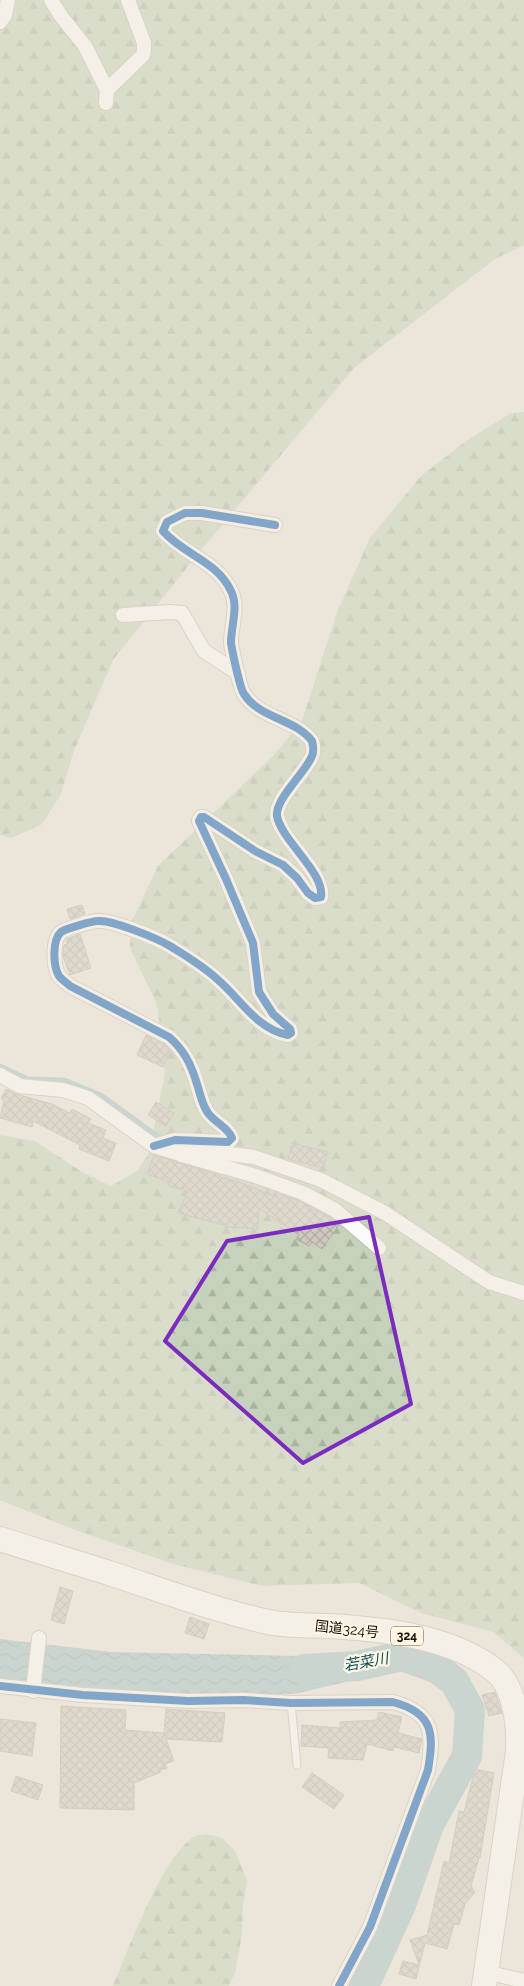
<svg xmlns="http://www.w3.org/2000/svg" width="524" height="1986" font-family="Raleway,'Noto Sans JP',sans-serif">
	<style>
		.forest { fill: url(#forest-firs) }
		.water { fill: url(#water-waves) }
		.lines { fill: none; stroke-linecap: round; stroke-linejoin: round }
		.stream { stroke: #a1c1c5; stroke-width: 5 }
		.river { stroke: #a1c1c5; stroke-width: 30 }
		.building { fill: url(#building-cross-hatch); stroke: #b4afa6 }
		.service-casing { stroke: #c1bbb1; stroke-width: 9 }
		.minor-casing { stroke: #c1bbb1; stroke-width: 16 }
		.trunk-casing { stroke: #c1bbb1; stroke-width: 26 }
		.service { stroke: #fcfbf9; stroke-width: 7 }
		.minor { stroke: #fcfbf9; stroke-width: 14 }
		.trunk { stroke: #fcfbf9; stroke-width: 24 }
		.cycleway-casing { stroke: #fff5e3; stroke-width: 11 }
		.cycleway { stroke: #0057b8; stroke-width: 8 }
		.marked { fill: none; stroke: #7b2cbf; stroke-width: 4; stroke-linejoin: round }
		.labels { text-anchor: middle; stroke-width: 4.5; stroke-linejoin: round; paint-order: stroke }
		.shield { fill: #fff5e3; stroke: #5a554a; stroke-width: 1 }
		.shield-label { font-size: 12px; font-weight: bold; fill: #141009 }
		.street-label { font-size: 14px; fill: #141009; stroke: #fff5e3 }
		.water-label { font-size: 15px; font-style: italic; fill: #074f5b; stroke: #fff5e3 }
	</style>
	<defs>
		<pattern id="forest-firs" width="22" height="20" patternUnits="userSpaceOnUse" patternTransform="scale(1.25)"><rect width="22" height="20" fill="#c6d2bb"/><path d="M5 1l3.5 6h-7zM16 11l3.5 6h-7z" fill="#a9b39f"/></pattern>
		<pattern id="water-waves" width="16" height="10" patternUnits="userSpaceOnUse" patternTransform="scale(1.25)"><rect width="16" height="10" fill="#a1c1c5"/><path d="M0 5q4-4 8 0t8 0" fill="none" stroke="#8aa5a8"/></pattern>
		<pattern id="building-cross-hatch" width="8" height="8" patternUnits="userSpaceOnUse" patternTransform="scale(1.25)"><rect width="8" height="8" fill="#cec8bf"/><path d="M0 0l8 8M0 8l8-8" fill="none" stroke="#b0aba3"/></pattern>
	</defs>
	<rect width="100%" height="100%" fill="#ece5d9"/>
	<g class="forest">
		<polygon points="0,0 524,0 524,245 495,259 354,368 202,549 113,660 74,751 60,796 41,825 11,838 0,835"/>
		<polygon points="524,412 524,1658 493,1632 421,1613 359,1583 262,1586 173,1564 78,1531 0,1500 0,1135 35,1141 79,1170 111,1186 137,1171 149,1153 165,1073 157,1004 130,948 131,923 158,866 273,756 302,721 337,612 370,538 421,476 466,441 511,413"/>
		<path d="M 206,1834 L 222,1838 L 235,1851 L 247,1881 L 243,1905 L 242,1934 L 235,1973 L 229,1986 L 113,1986 C 129,1948 161,1861 192,1838 C 196,1835 201,1835 206,1834 Z"/>
	</g>
	<polygon class="water" points="0,1639 111,1652 344,1657 346,1682 294,1694 170,1695 0,1680"/>
	<g class="lines">
		<polyline class="stream" points="0,1066 28,1079 64,1080 101,1095 163,1140"/>
		<polyline class="river" points="304,1669 357,1666 402,1656 436,1668 454,1681 470,1710 467,1756 429,1825 401,1905 364,1986"/>
	</g>
	<g class="building">
		<polygon points="82,905 85,914 70,919 67,909"/>
		<polygon points="80,934 91,968 70,975 63,956 64,945 67,944 67,939"/>
		<polygon points="146,1035 164,1044 170,1050 163,1067 137,1055"/>
		<polygon points="6,1089 16,1094 52,1104 70,1113 72,1109 91,1119 88,1123 106,1130 103,1138 116,1143 109,1161 79,1149 80,1145 33,1121 32,1127 0,1118 4,1100 1,1098"/>
		<polygon points="156,1102 174,1113 166,1126 148,1115"/>
		<polygon points="292,1143 328,1152 323,1168 288,1159"/>
		<polygon points="154,1155 220,1175 220,1177 242,1183 273,1196 274,1192 299,1201 330,1217 339,1225 322,1249 312,1242 309,1246 296,1239 299,1235 259,1209 258,1229 225,1227 225,1225 185,1215 178,1212 188,1191 169,1186 170,1182 147,1174"/>
		<polygon points="60,1587 73,1591 64,1624 51,1620"/>
		<polygon points="190,1617 209,1624 204,1639 185,1633"/>
		<polygon points="495,1692 502,1713 489,1716 482,1695"/>
		<polygon points="61,1706 126,1710 125,1730 164,1733 164,1734 166,1709 225,1713 222,1742 166,1739 174,1761 165,1764 167,1768 160,1770 161,1772 134,1783 134,1810 60,1808"/>
		<polygon points="379,1712 402,1717 398,1733 422,1739 419,1753 394,1747 393,1751 367,1744 363,1760 328,1758 329,1748 301,1746 302,1725 340,1728 340,1722 377,1720"/>
		<polygon points="0,1719 36,1723 32,1756 0,1751"/>
		<polygon points="475,1769 494,1773 480,1858 479,1858 471,1886 475,1892 465,1904 459,1925 454,1924 447,1949 425,1943 416,1979 399,1974 403,1961 419,1965 410,1940 427,1935 444,1861 449,1863 459,1811 464,1812"/>
		<polygon points="312,1773 344,1795 334,1809 302,1787"/>
		<polygon points="16,1776 43,1785 38,1800 11,1791"/>
	</g>
	<g class="lines">
		<defs>
			<polyline id="service" points="291,1703 297,1765"/>
			<g id="minor">
				<polyline points="51,0 61,16 85,46 107,90 106,103"/>
				<polyline points="0,22 5,15 8,0"/>
				<polyline points="107,90 143,55 144,50 144,43 128,0"/>
				<polyline points="123,615 170,612 182,613 204,651 238,673"/>
				<polyline points="0,1075 20,1086 63,1090 88,1098 154,1146 177,1153 207,1151 254,1157 321,1180 385,1213 489,1282 524,1293"/>
				<path d="M 154,1146 L 175,1140 L 228,1142 L 232,1138 C 228,1127 215,1123 208,1113 C 202,1105 200,1093 197,1084 C 191,1064 184,1050 169,1037 L 70,986 C 67,983 61,979 59,976 C 53,966 52,940 61,932 C 65,929 92,921 98,921 C 113,920 156,938 170,946 C 186,956 203,966 217,979 C 239,997 257,1030 288,1035 L 291,1033 L 290,1029 L 273,1014 L 259,992 L 253,943 L 226,879 L 199,821 L 201,817 L 204,817 L 255,851 L 283,865 L 297,878 L 308,893 L 315,898 L 321,897 C 325,873 281,840 277,816 C 275,799 306,772 312,756 C 314,752 313,745 312,741 C 294,718 260,719 244,694 C 240,689 232,650 231,643 C 231,625 239,607 231,591 C 217,561 184,555 163,531 L 167,522 L 185,513 L 202,513 L 275,525"/>
				<polyline points="182,1155 256,1176 303,1193 335,1210 379,1248"/>
				<path d="M 0,1686 L 83,1695 L 188,1701 L 243,1700 L 291,1703 L 393,1702 C 434,1713 434,1734 428,1770 L 370,1927 L 339,1986"/>
				<polyline points="33,1691 39,1638"/>
				<polyline points="486,1972 524,1981"/>
			</g>
			<path id="trunk" d="M 0,1539 C 37,1551 75,1562 112,1574 C 164,1591 215,1610 268,1622 C 287,1626 309,1625 328,1626 C 382,1629 451,1636 494,1670 C 516,1686 519,1727 518,1751 L 484,1986"/>
		</defs>
		<use href="#service" class="service-casing"/>
		<use href="#minor" class="minor-casing"/>
		<use href="#trunk" class="trunk-casing"/>
		<use href="#service" class="service"/>
		<use href="#minor" class="minor"/>
		<use href="#trunk" class="trunk"/>
		<defs>
			<g id="cycleway">
				<path d="M 154,1146 L 175,1140 L 228,1142 L 232,1138 C 228,1127 215,1123 208,1113 C 202,1105 200,1093 197,1084 C 191,1064 184,1050 169,1037 L 70,986 C 67,983 61,979 59,976 C 53,966 52,940 61,932 C 65,929 92,921 98,921 C 113,920 156,938 170,946 C 186,956 203,966 217,979 C 239,997 257,1030 288,1035 L 291,1033 L 290,1029 L 273,1014 L 259,992 L 253,943 L 226,879 L 199,821 L 201,817 L 204,817 L 255,851 L 283,865 L 297,878 L 308,893 L 315,898 L 321,897 C 325,873 281,840 277,816 C 275,799 306,772 312,756 C 314,752 313,745 312,741 C 294,718 260,719 244,694 C 240,689 232,650 231,643 C 231,625 239,607 231,591 C 217,561 184,555 163,531 L 167,522 L 185,513 L 202,513 L 275,525"/>
				<path d="M 0,1686 L 83,1695 L 188,1701 L 243,1700 L 291,1703 L 393,1702 C 434,1713 434,1734 428,1770 L 370,1927 L 339,1986"/>
			</g>
		</defs>
		<use href="#cycleway" class="cycleway-casing"/>
		<use href="#cycleway" class="cycleway"/>
	</g>
	<path d="M0 0H524V1986H0ZM 369,1217 L 411,1404 L 303,1463 L 165,1341 L 227,1241 Z" fill="#ece5d9" fill-opacity=".55" fill-rule="evenodd"/>
	<path class="marked" d="M 369,1217 L 411,1404 L 303,1463 L 165,1341 L 227,1241 Z"/>
	<g class="labels">
		<rect class="shield" x="391" y="1626.5" width="32" height="19" rx="4"/>
		<g class="shield-label">
			<text x="407" y="1640">324</text>
		</g>
		<g class="street-label">
			<text transform="translate(347 1629) rotate(6)" y="5">国道324号</text>
		</g>
		<g class="water-label">
			<text transform="translate(366 1662) rotate(-10)" y="5">若菜川</text>
		</g>
	</g>
</svg>
